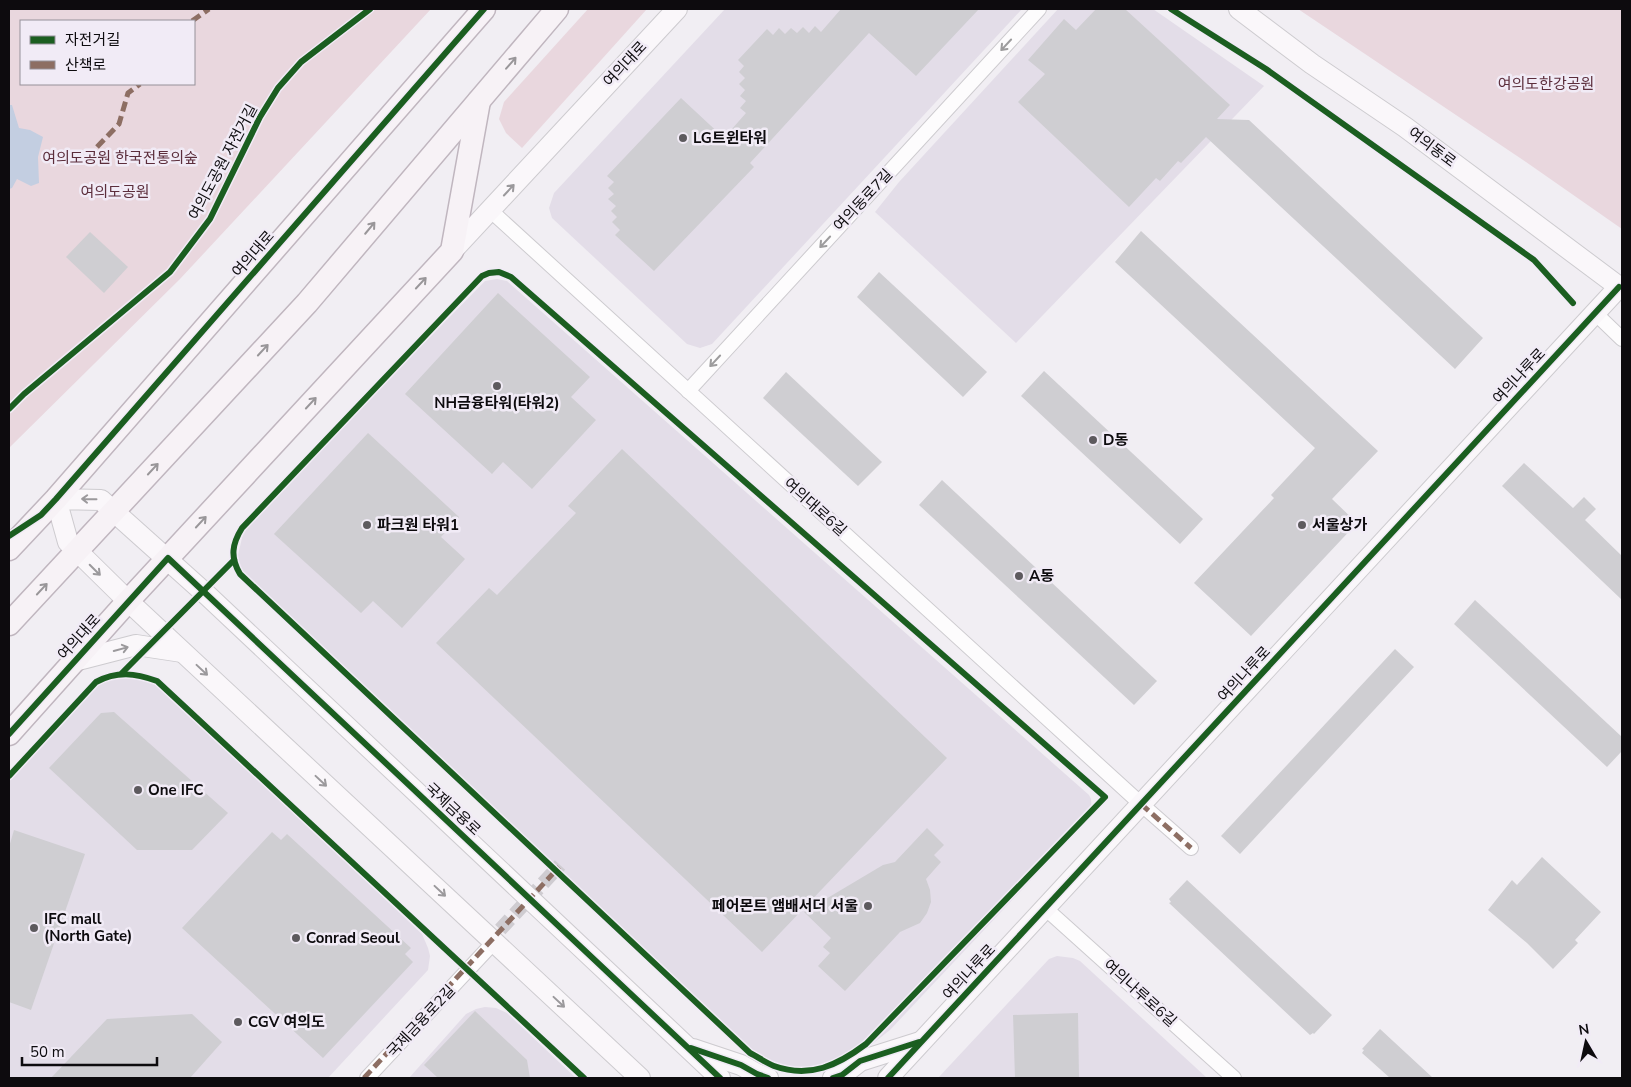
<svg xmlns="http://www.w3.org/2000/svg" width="1631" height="1087" font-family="'Nunito Sans','Noto Sans KR',sans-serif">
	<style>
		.built { fill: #e3dde8 }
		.green { fill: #e9d7de; fill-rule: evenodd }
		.water { fill: #c3cee1 }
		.building { fill: #cfced2 }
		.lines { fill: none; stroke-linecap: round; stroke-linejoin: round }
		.street-tunnel { stroke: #cfccd1; stroke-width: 14; stroke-dasharray: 14 7; stroke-linecap: butt }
		.street-casing { stroke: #cdcbcf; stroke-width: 16 }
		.secondary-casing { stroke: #cdcbcf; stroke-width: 22 }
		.primary-casing { stroke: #c0b6bf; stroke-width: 25 }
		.street { stroke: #fdfcfd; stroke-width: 14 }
		.secondary { stroke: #faf7fa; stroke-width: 20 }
		.primary { stroke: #f7f2f6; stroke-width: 22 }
		.quiet { stroke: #8d6e63; stroke-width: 5; stroke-dasharray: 10 5; stroke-linecap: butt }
		.cycleway-casing { stroke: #f1ebf6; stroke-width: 9 }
		.cycleway { stroke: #1b5e20; stroke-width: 6 }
		.oneway { stroke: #9d9c9d }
		.oneway2 { stroke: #999699 }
		.oneway3 { stroke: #9b999c }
		.poi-dot { fill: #5d5a5e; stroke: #f1ebf6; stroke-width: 2 }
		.labels { text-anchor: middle; stroke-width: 5; stroke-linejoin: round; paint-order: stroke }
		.street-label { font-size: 15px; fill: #0d0b0e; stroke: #f1ebf6 }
		.park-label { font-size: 15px; fill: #5c2e3c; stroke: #f1ebf6 }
		.poi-label { font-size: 15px; font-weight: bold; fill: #0d0b0e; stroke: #f1ebf6; text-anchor: start }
	</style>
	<rect width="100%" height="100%" fill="#f1eef3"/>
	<g class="built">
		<polygon points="725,9 1022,9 712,344 700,348 687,344 552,218 549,208 554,193"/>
		<polygon points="1058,9 1153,9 1264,86 1016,343 875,212 899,182"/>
		<polygon points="497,279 507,281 1089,795 1091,799 1092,815 890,1030 848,1063 820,1071 794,1074 758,1063 248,587 240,569 238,555 245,525 485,281"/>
		<polygon points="120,677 142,678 155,684 168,694 422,934 428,948 430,956 428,970 328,1078 9,1078 9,780 93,688 108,679"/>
		<polygon points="1057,956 1073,958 1080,961 1207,1078 938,1078 1049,959"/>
		<polygon points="485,1007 496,1008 507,1013 576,1078 409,1078 466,1014 476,1009"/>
	</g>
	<g class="green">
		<path d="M 9,9 L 431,9 L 180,279 L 9,448 ZM 21,21 L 194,21 L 194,84 L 21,84 Z"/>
		<polygon points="588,9 647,9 522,148 506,133 499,119 504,102"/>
		<polygon points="1298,9 1622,9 1622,229 1526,162"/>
	</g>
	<polygon class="water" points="9,105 12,105 19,128 30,130 43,137 38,157 39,183 31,186 17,179 12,188 9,189"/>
	<g class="building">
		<polygon points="841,9 979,9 916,76 869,33 750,163 754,167 654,271 615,235 620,230 612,222 617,217 611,211 616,206 608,199 614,194 608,188 614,182 607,176 681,98 724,138 746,113 740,108 746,101 740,96 745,90 739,84 745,78 739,72 744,66 738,60 767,29 773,35 779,28 785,34 791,28 797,33 803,27 809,33 815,26 821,32"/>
		<polygon points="1096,9 1125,9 1230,105 1217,119 1249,120 1483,338 1455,369 1206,137 1181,163 1178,161 1160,181 1156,178 1129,207 1018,102 1045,74 1028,60 1064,19 1076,30"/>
		<polygon points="1141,231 1378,451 1332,499 1357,523 1251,636 1194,583 1274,498 1271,495 1315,448 1115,262"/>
		<polygon points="90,232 128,267 104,293 66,257"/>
		<polygon points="879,272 987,372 963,397 857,297"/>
		<polygon points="498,293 590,377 571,397 596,420 532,489 503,462 492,474 405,394"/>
		<polygon points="1044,371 1203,519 1180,544 1021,396"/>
		<polygon points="786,372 882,462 858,486 763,398"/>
		<polygon points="368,433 459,517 441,537 465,559 402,628 373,601 361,613 274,534"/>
		<polygon points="622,449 947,758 762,952 436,643 489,588 497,595 576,513 568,506"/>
		<polygon points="1524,463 1573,508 1584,497 1596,509 1585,520 1622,556 1622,600 1502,486"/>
		<polygon points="942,480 1157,681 1134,705 919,505"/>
		<polygon points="1475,600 1622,737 1622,751 1607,767 1454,624"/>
		<polygon points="1395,649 1414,667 1240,854 1221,836"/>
		<polygon points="114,712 228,813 192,850 137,850 49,768 101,713"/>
		<polygon points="927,828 944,845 934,855 941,862 926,879 930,890 931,902 927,913 920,923 900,932 845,991 818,966 830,953 823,947 831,938 804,912 883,865 895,862"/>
		<polygon points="14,830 85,854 31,1010 9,1002 9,847"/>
		<polygon points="272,832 281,840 287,834 411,948 405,954 413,962 323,1058 182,928"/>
		<polygon points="1542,857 1601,912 1575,940 1578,943 1553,969 1527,943 1488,910 1512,880 1517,885"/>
		<polygon points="1187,880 1332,1015 1314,1034 1313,1033 1310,1035 1169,903 1171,902 1169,899"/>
		<polygon points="475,1011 527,1060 530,1078 438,1078 424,1065"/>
		<polygon points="1078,1013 1079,1078 1015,1078 1013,1015"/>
		<polygon points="192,1014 222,1042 190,1078 51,1078 107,1019"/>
		<polygon points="1380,1029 1433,1078 1390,1078 1362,1053 1364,1050 1362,1049"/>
	</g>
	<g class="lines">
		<polyline class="street-tunnel" points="486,945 560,865"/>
		<defs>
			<g id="street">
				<polyline points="490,210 1141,804 1191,848"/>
				<polyline points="1595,313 1622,339"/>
				<polyline points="688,391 1039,9"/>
				<polyline points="1045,908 1234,1078"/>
				<polyline points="367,1078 494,942"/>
			</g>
			<g id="secondary">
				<polyline points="1239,9 1312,64 1405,127 1622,289"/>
				<polyline points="452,251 677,9"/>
				<polyline points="74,661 136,645 182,652"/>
				<polyline points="693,1049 741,1065 757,1074 768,1078"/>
				<polyline points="640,1078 128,601 68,542 56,499 101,500 207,595 720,1078"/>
				<polyline points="833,1078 842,1075 860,1061 920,1042"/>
				<polyline points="888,1078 1619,287"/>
			</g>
			<g id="primary">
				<polyline points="9,549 56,499 484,9"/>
				<polyline points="9,624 307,303 557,9"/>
				<polyline points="9,734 128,601 452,251 479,101"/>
			</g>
		</defs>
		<use href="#street" class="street-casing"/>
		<use href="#secondary" class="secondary-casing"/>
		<use href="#primary" class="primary-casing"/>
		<use href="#street" class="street"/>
		<use href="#secondary" class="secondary"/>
		<use href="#primary" class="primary"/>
		<g class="quiet">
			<polyline points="192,21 209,9"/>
			<polyline points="97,147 119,124 128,93 140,84"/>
			<polyline points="1141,804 1191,848"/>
			<polyline points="364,1078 559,867"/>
		</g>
		<defs>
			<g id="cycleway">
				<polyline points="1171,9 1266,69 1534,260 1573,303"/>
				<path d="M 499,272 L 511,277 L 1105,797 L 866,1044 C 838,1065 810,1079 774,1066 C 766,1063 758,1057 750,1053 L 240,574 C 230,557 232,544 242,528 L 482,276 L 489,273 Z"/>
				<polyline points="9,409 24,394 170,272 210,219 260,117 278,88 301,62 370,9"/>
				<polyline points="9,536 41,515 56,499 484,9"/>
				<polyline points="122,673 234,560"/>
				<polyline points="9,734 168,558 720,1078"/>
				<path d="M 9,776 L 96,682 C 117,671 135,673 157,681 L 584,1078"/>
				<polyline points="691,1048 741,1065 757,1074 768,1078"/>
				<polyline points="833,1078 842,1075 860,1061 919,1042"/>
				<polyline points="888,1078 1619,287"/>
			</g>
		</defs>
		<use href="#cycleway" class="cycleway-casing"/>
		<use href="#cycleway" class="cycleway"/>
	</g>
	<defs><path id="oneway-shaft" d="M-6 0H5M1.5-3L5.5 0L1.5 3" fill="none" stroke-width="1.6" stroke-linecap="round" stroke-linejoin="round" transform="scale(1.25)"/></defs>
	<g class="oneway">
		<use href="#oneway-shaft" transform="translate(1006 45) rotate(133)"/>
		<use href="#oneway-shaft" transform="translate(825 242) rotate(133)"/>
		<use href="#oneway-shaft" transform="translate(715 361) rotate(133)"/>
	</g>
	<g class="oneway2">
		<use href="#oneway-shaft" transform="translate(511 63) rotate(-49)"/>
		<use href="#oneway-shaft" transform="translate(370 228) rotate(-50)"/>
		<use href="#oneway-shaft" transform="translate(421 283) rotate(-47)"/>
		<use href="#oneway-shaft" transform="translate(263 350) rotate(-47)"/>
		<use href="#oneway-shaft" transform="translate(311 403) rotate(-47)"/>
		<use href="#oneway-shaft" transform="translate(153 469) rotate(-47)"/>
		<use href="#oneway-shaft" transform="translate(201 522) rotate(-47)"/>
		<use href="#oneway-shaft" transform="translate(42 589) rotate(-47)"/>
	</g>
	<g class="oneway3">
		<use href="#oneway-shaft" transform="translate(509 190) rotate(-47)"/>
		<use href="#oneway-shaft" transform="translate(89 499) rotate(-179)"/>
		<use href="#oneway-shaft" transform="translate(95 570) rotate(45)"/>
		<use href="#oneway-shaft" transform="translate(121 649) rotate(-15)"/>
		<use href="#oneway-shaft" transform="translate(202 670) rotate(43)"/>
		<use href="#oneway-shaft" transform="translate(321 781) rotate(43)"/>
		<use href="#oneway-shaft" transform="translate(440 891) rotate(43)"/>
		<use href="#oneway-shaft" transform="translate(559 1002) rotate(43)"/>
	</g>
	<g class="poi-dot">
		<circle cx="683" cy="138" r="5"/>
		<circle cx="497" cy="386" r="5"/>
		<circle cx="1093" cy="440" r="5"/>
		<circle cx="367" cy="525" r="5"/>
		<circle cx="1302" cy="525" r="5"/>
		<circle cx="1019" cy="576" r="5"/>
		<circle cx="138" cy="790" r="5"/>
		<circle cx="868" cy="906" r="5"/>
		<circle cx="34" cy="928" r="5"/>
		<circle cx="296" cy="938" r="5"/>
		<circle cx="238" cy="1022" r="5"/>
	</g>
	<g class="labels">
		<g class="street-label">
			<text transform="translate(625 64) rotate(-47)" y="5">여의대로</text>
			<text transform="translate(1432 147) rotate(37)" y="5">여의동로</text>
			<text transform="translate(223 162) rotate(-62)" y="5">여의도공원 자전거길</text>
			<text transform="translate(863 200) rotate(-47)" y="5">여의동로7길</text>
			<text transform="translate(253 254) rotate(-49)" y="5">여의대로</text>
			<text transform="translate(1519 376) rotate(-47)" y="5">여의나루로</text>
			<text transform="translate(815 507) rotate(42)" y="5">여의대로6길</text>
			<text transform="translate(79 637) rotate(-48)" y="5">여의대로</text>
			<text transform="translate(1244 674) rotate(-47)" y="5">여의나루로</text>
			<text transform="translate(453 809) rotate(43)" y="5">국제금융로</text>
			<text transform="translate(969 972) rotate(-47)" y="5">여의나루로</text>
			<text transform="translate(1140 993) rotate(42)" y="5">여의나루로6길</text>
			<text transform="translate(421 1021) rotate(-47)" y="5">국제금융로2길</text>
		</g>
		<g class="park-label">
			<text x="1546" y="89">여의도한강공원</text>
			<text x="120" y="163">여의도공원 한국전통의숲</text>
			<text x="115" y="197">여의도공원</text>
		</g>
		<g class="poi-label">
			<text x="693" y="143">LG트윈타워</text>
			<text x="497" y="408" text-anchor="middle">NH금융타워(타워2)</text>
			<text x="1103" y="445">D동</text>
			<text x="377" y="530">파크원 타워1</text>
			<text x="1312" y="530">서울상가</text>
			<text x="1029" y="581">A동</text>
			<text x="148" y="795">One IFC</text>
			<text x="858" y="911" text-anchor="end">페어몬트 앰배서더 서울</text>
			<text x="44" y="924">IFC mall<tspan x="44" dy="17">(North Gate)</tspan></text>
			<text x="306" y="943">Conrad Seoul</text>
			<text x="248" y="1027">CGV 여의도</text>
		</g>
	</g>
	<rect width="1631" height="1087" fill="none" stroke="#0d0b0e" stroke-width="20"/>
	<rect x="20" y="20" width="175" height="65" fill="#f1ebf6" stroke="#969199"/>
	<rect x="30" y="36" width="25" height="8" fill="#1b5e20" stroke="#969199"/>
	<text x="65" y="45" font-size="15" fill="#0d0b0e">자전거길</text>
	<rect x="30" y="61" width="25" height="8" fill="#8d6e63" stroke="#969199"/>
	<text x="65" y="70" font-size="15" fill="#0d0b0e">산책로</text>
	<g transform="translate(1586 1042) rotate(351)" stroke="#f1ebf6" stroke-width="4" paint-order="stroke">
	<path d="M0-4L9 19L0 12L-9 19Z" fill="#0d0b0e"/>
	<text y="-8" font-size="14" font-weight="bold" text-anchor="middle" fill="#0d0b0e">N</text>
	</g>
	<path d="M22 1057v8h135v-8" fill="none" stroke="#0d0b0e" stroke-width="2.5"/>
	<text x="30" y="1057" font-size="15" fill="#0d0b0e" stroke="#f1ebf6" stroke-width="4" paint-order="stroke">50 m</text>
</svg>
